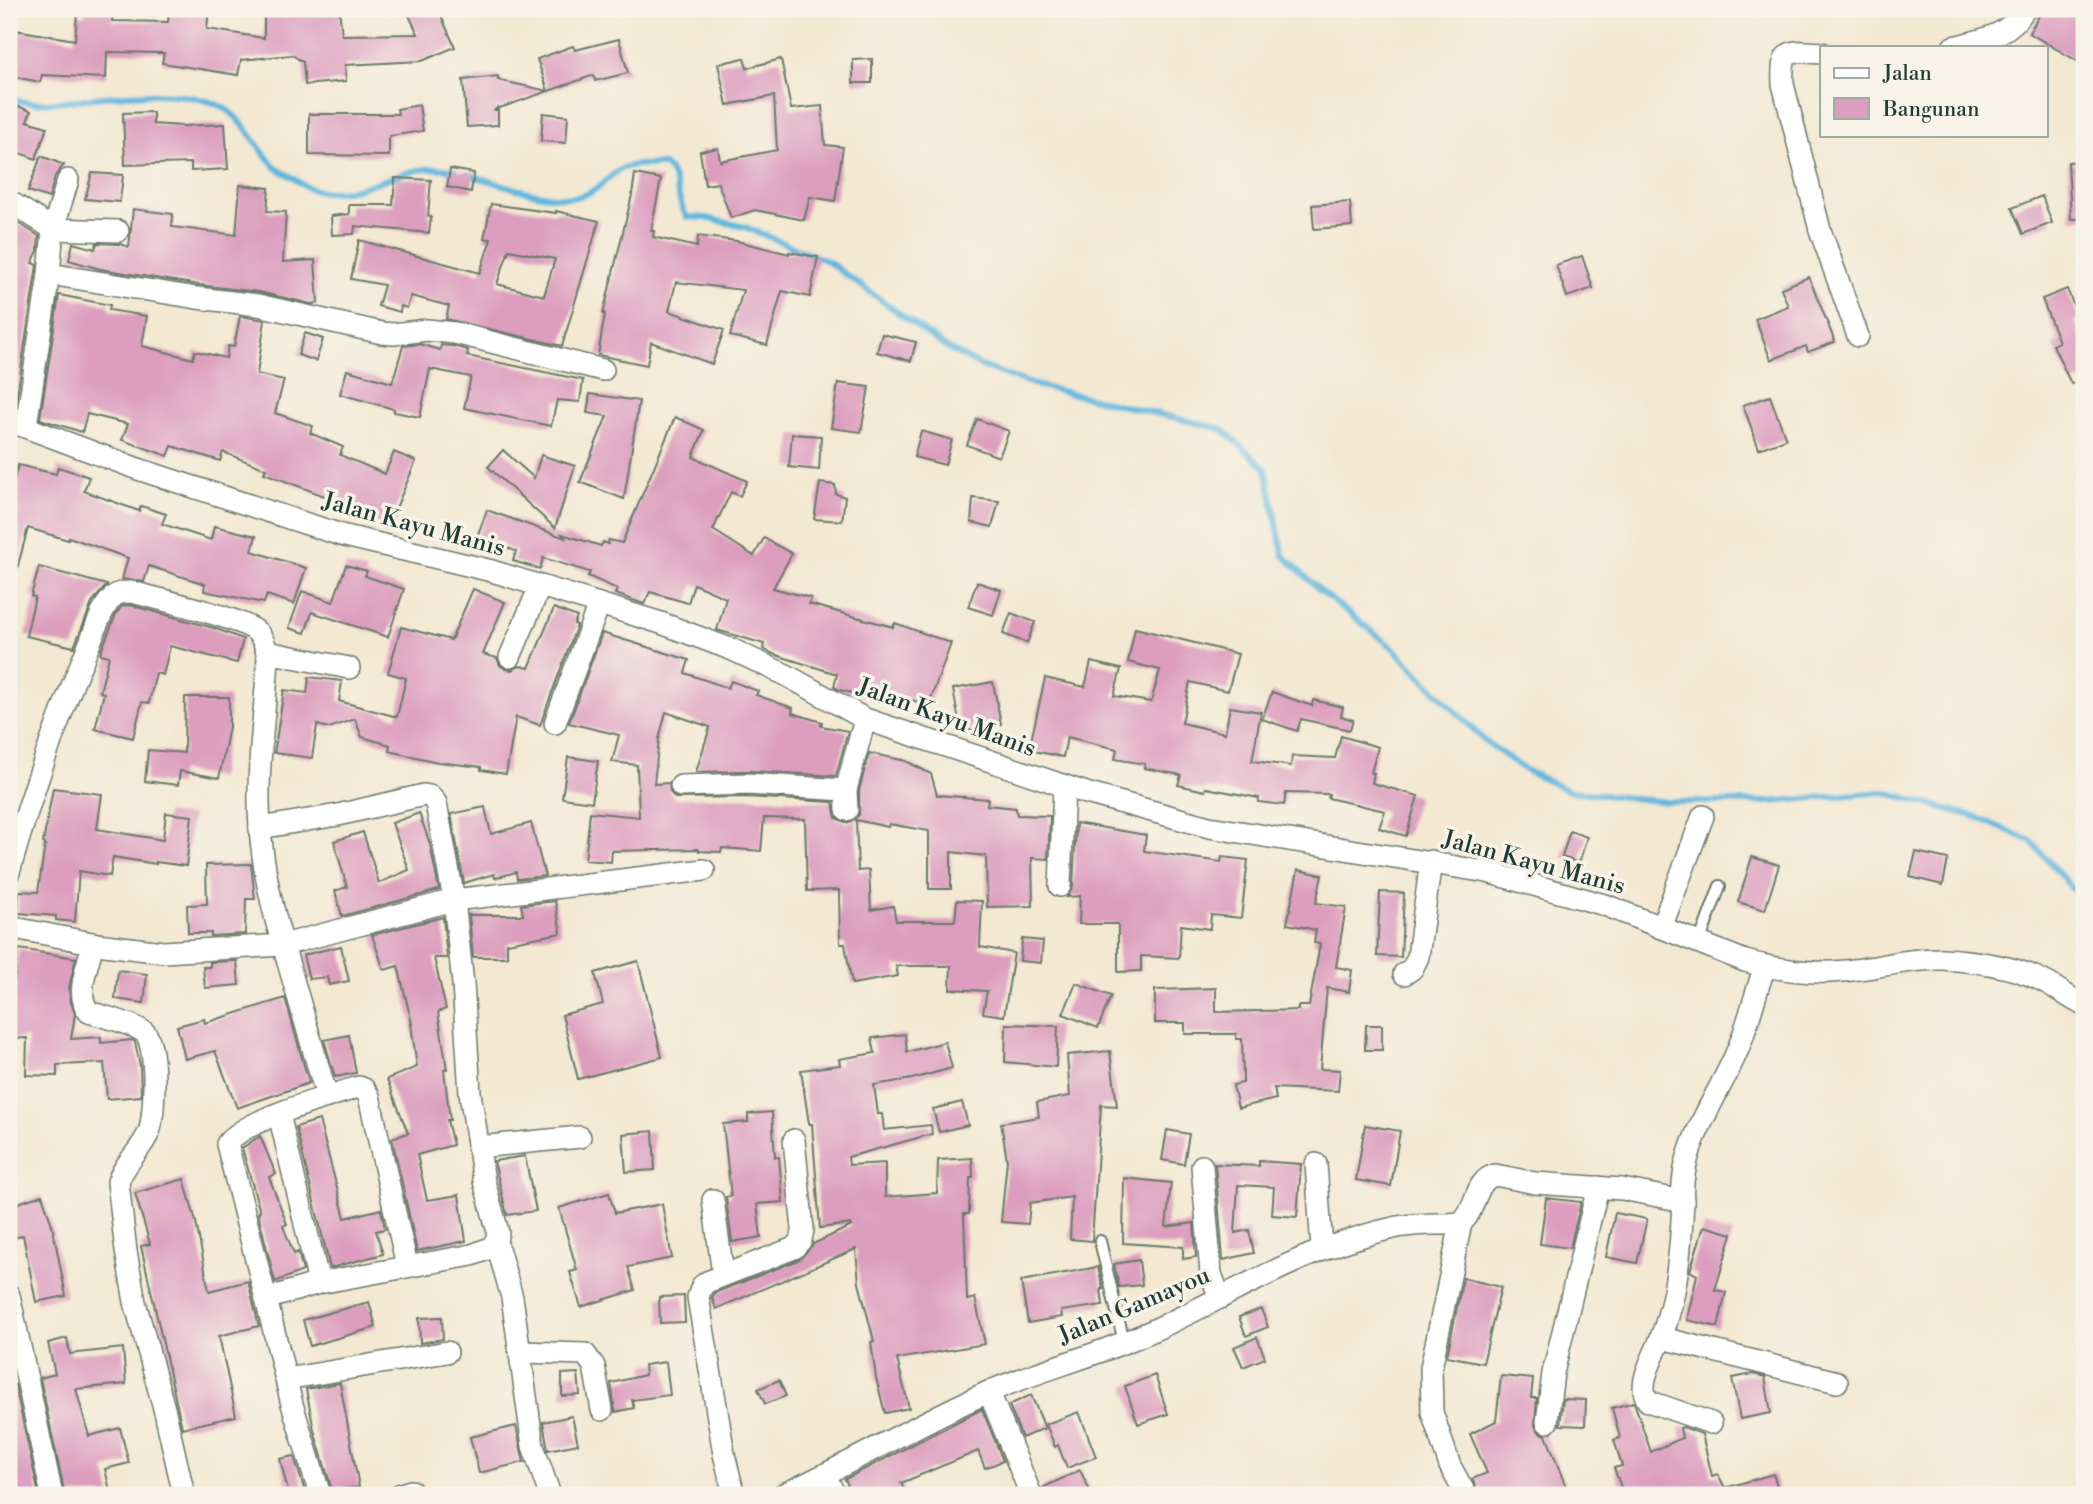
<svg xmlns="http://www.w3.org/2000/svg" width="2093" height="1504" font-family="'Libre Bodoni',serif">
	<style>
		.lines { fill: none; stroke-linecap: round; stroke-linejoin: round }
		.stream { stroke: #61b7de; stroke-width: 6 }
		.building { fill: #dc9dbe; fill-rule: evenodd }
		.lane-casing { stroke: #69796b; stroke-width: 14 }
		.street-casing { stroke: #69796b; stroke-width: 24 }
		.lane { stroke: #fff; stroke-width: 10 }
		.street { stroke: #fff; stroke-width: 21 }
		.labels { text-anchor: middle; stroke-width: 7; stroke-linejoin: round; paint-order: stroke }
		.street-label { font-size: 24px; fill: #1f3d34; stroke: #f7f3e8 }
	</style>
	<rect width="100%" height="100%" fill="#f7f3e8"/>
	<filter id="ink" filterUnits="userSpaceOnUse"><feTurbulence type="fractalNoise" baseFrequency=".0143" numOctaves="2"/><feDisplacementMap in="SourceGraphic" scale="14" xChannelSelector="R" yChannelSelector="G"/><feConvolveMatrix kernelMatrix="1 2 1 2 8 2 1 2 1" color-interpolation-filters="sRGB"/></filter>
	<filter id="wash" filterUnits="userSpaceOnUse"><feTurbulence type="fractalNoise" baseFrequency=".00686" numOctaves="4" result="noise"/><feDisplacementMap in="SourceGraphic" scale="28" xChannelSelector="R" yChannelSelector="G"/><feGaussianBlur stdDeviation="1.57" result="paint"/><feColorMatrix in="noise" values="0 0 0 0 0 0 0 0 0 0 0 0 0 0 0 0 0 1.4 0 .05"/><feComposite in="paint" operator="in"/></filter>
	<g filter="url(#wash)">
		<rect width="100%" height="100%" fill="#f3e8d1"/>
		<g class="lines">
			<g class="stream">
				<path d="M 9,98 C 30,106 55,102 78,100 C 121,95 174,88 216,104 C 245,115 256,150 278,169 C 284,173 291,176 296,180 C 302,184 308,189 315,190 C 363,202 403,158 455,171"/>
				<path d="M 466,174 C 498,182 543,201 576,197 C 599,193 605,178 621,169 C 634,163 649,165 664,165 C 679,177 676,201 687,217 L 706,218 L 745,227 L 827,261 L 947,348 L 981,366 L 1035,385 L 1222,429 L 1266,469 L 1283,555 L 1322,592 L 1392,647 L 1487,743 L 1527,771 L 1569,791 L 1668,802 L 1769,802 L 1884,792 L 1976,817 L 2031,841 L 2084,902"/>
			</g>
		</g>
		<g id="blocks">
			<g class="building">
				<polygon points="86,9 113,9 112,21 168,22 169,9 209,9 207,29 264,38 264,9 339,9 342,35 418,34 406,9 438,9 455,47 422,61 345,65 346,81 305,85 303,62 292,55 241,60 238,75 162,63 164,53 107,52 106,78 42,75 40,82 9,76 9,29 75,40 77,15 85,16"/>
				<polygon points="2043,9 2084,9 2084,65 2029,33"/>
				<polygon points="619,39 628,73 595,81 594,75 500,108 498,107 495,110 498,110 498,125 467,127 463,80 498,76 498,80 548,91 537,59 573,46 575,50"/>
				<polygon points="744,58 747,68 781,59 791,109 822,106 825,145 843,147 835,201 810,197 804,220 755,210 731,218 718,183 705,185 700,151 718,148 720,161 777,150 774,96 727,105 718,64"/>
				<polygon points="872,59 872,83 853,83 853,60"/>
				<polygon points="9,103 31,111 27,121 47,127 36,159 9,149"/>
				<polygon points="419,105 423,131 389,136 389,156 309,155 309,114 398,114 397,109"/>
				<polygon points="153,112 153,124 183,126 225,124 228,169 191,171 191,163 125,165 123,113"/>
				<polygon points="543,113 568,116 566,143 541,141"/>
				<polygon points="41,156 64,165 55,176 49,198 28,191"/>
				<polygon points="2084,161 2084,219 2071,219 2068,162"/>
				<polygon points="450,169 474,173 471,192 447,187"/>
				<polygon points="92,173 123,175 120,202 85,199"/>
				<polygon points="635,174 661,179 651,231 654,231 653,237 697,247 698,236 737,241 789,254 789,252 818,257 810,297 782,291 767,345 730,336 743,290 676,282 669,311 724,330 712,364 651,342 647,365 598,355 605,314 603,314 632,195"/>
				<polygon points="395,178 431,180 428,216 431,217 429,233 355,226 354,234 332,235 331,216 349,214 349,205 393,205"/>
				<polygon points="240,185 269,188 267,211 286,212 283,262 315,260 318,303 311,304 259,292 199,285 100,269 69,260 73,243 95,249 97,243 120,244 129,247 133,209 173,214 172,227 236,235"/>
				<polygon points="2042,196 2052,223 2023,234 2012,208"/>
				<polygon points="1350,202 1352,226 1314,229 1312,205"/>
				<path d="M 491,204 L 556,213 L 556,211 L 599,221 L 562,346 L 446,319 L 449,306 L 411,296 L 407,308 L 401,306 L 400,312 L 378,306 L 384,285 L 351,279 L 359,240 L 480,273 L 491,239 L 484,239 ZM 509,250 L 555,259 L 544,296 L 497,284 Z"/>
				<polygon points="9,217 39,236 38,251 32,263 37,265 36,272 15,409 9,408"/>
				<polygon points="1582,256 1593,288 1567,297 1556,265"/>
				<polygon points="1809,277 1835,342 1808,352 1806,346 1771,360 1755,319 1788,306 1781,288"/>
				<polygon points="2067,289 2079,319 2074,321 2084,343 2084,378 2071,384 2053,345 2059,342 2042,299"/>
				<polygon points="59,295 110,305 109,310 147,316 142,346 193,359 195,351 226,358 228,346 234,347 240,316 265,320 257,374 284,380 275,413 313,426 310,433 343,447 340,455 385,474 394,452 416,461 387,529 332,506 335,500 264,473 266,469 223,452 220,461 172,446 168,456 122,440 128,424 87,414 82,432 40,419"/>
				<polygon points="305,333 323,339 316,361 298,355"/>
				<polygon points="882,334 916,342 911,361 877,352"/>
				<polygon points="419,344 440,350 441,345 453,346 468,350 467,356 583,380 580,402 557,400 551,426 464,408 471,377 430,369 420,417 394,412 394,409 340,394 347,370 392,383 403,346"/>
				<polygon points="838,383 869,387 861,432 831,428"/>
				<polygon points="590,394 639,401 624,499 580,482 607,416 587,413"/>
				<polygon points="1770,396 1786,439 1759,449 1743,405"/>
				<polygon points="675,417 704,430 693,457 747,481 740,496 731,492 713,530 754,556 764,538 792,554 773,588 811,598 809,604 893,627 895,623 951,643 929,704 923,704 898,695 897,698 866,686 863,696 840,690 834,687 837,674 773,654 763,649 764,644 717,630 726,598 694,584 688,603 650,592 644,604 615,594 617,589 588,576 590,572 543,558 540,569 513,561 516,551 477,537 487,510 565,538 562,534 601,546 603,542 608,544 609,540 622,543"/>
				<polygon points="977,419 1009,431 999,457 967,445"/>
				<polygon points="921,431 952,440 945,465 914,457"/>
				<polygon points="792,434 821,436 819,470 789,467"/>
				<polygon points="503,450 534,478 541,455 575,466 555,528 488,467"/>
				<polygon points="18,465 56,474 58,467 89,477 84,491 139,511 141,506 166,514 162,524 211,540 214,526 256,536 252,551 306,568 294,604 267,595 264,603 204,591 205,584 149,566 144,582 122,579 128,558 69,537 68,540 28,528 14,580 9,579 9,497"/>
				<polygon points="820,483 835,485 836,494 845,497 842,521 814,519"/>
				<polygon points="973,498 999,501 992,527 971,522"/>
				<polygon points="346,565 367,571 365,576 404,589 388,637 312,612 305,633 289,628 302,591 333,602"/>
				<polygon points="39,567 107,585 93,601 74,647 26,636 35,597 31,596"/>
				<polygon points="977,582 1001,590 993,615 968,607"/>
				<polygon points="473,589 505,602 483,654 497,658 500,665 506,669 512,670 520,666 529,668 554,608 577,617 574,624 577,625 540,725 516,717 506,774 481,770 481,767 438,762 389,751 390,745 362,737 355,719 329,728 317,725 312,758 274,753 284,690 307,693 309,677 342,681 339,701 397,717 406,678 388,673 401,627 451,640"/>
				<polygon points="130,605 214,628 243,639 237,663 170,646 163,675 156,673 149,703 142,702 133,738 95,729 104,693 100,692 109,656 100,654 116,614 122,606"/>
				<polygon points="1011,613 1035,622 1027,643 1003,634"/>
				<polygon points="1135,628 1238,654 1228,691 1190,682 1182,723 1225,733 1230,707 1261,712 1252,761 1291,766 1292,756 1335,758 1341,736 1378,747 1371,773 1374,773 1372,783 1418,796 1406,836 1379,828 1385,811 1328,798 1329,794 1286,793 1284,805 1258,802 1259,798 1206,788 1205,791 1178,785 1181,775 1144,768 1145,764 1115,759 1117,749 1067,737 1063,757 1029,750 1045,678 1085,687 1091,662 1121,669 1114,696 1151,702 1160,670 1128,662"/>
				<polygon points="602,633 689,660 685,673 728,688 731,681 758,691 756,695 793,708 792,713 822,722 821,726 848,731 836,776 748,771 696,772 710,727 666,712 659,739 654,784 669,783 670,792 675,798 747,797 833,802 836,818 848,823 859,815 859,791 869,753 906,761 931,774 937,795 988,799 987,805 1016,808 1017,815 1050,816 1048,859 1032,858 1033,906 987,907 986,856 951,852 951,889 929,889 929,831 889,824 888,827 856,820 858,871 869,870 871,910 893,906 896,921 955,921 957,900 982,901 980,947 1014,953 1004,1016 983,1013 987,991 950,989 951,966 896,966 898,976 852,984 845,944 840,944 839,890 807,891 805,819 764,818 761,851 722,848 721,852 699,851 699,849 612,851 611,862 585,860 590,812 639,817 637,765 612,762 619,735 569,723"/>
				<polygon points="993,682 1001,724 961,732 953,689"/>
				<polygon points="1272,692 1312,706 1313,700 1343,707 1341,716 1353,720 1350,730 1301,719 1297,731 1262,719"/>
				<polygon points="185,697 229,697 229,727 219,778 180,771 178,785 145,781 148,750 184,753"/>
				<polygon points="568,757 598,761 592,802 562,798"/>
				<polygon points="53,788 102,794 97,829 163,840 166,813 192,816 186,866 156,862 156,864 113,857 110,876 79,871 75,922 56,920 56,916 18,913 19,891 38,892 45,844 43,843"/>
				<polygon points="485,807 491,834 531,823 545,876 517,879 516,872 495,878 494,874 464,883 451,814"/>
				<polygon points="419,813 430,844 439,890 342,916 335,891 347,887 334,841 363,832 379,883 409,870 392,823"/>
				<polygon points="1076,823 1146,835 1144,851 1221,862 1222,857 1248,860 1241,918 1211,915 1210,929 1181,925 1179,958 1141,956 1141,971 1118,972 1118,924 1079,924 1080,896 1067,897 1073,887"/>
				<polygon points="1570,831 1587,837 1579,863 1562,857"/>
				<polygon points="1916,852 1948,859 1943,885 1910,877"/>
				<polygon points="1752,857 1779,865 1765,910 1738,902"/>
				<polygon points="251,864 255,899 246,899 245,934 211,936 211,933 188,933 187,905 207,904 206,865"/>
				<polygon points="1298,870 1322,875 1316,903 1346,907 1336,967 1352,970 1349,992 1327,988 1320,1069 1340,1070 1338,1091 1274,1088 1276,1099 1238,1108 1233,1085 1243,1083 1242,1039 1236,1039 1236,1034 1185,1034 1185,1023 1155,1023 1155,990 1216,988 1216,1012 1298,1010 1298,1006 1309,1006 1320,944 1314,943 1316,930 1287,924"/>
				<polygon points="1380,892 1404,893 1401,957 1377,956"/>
				<polygon points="555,901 561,933 507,943 507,957 473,957 469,915 523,915 521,905"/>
				<polygon points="443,917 447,958 434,958 446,1009 438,1012 447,1069 444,1070 450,1120 447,1120 453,1145 417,1155 427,1200 459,1195 466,1241 417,1251 392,1138 408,1133 387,1079 417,1067 411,1024 412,1024 398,966 384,970 372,935"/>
				<polygon points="1022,939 1043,941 1041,963 1020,961"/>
				<polygon points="341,946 349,981 329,985 327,977 309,979 303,955"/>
				<polygon points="19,949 76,958 69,988 70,999 75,1014 71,1039 101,1037 101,1043 132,1040 135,1042 140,1065 141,1096 107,1099 104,1063 57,1065 57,1076 26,1075 27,1038 9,1039 9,1014"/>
				<polygon points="237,961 239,985 205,988 203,967 210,967 210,962"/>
				<polygon points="638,961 662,1057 578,1079 562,1015 603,1004 595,973"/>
				<polygon points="118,970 147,974 144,1003 115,999"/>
				<polygon points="1076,983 1111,996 1098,1028 1063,1014"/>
				<polygon points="285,998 309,1083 237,1108 215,1051 185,1059 177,1026 204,1019 205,1023"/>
				<polygon points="1006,1024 1058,1026 1056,1067 1005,1062"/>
				<polygon points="1366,1025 1382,1025 1382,1050 1365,1050"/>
				<polygon points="905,1034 907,1052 945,1042 952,1068 912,1079 874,1085 878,1114 882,1114 884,1130 931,1125 932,1134 848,1157 849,1165 885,1163 885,1197 937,1193 938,1160 972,1158 973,1178 970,1178 969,1214 964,1214 967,1300 975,1298 985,1344 897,1359 909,1408 885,1413 876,1378 871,1342 874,1341 859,1283 856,1249 716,1309 712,1298 714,1293 799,1260 813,1244 851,1226 851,1224 820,1228 812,1124 809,1124 801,1070 840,1065 839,1059 875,1053 872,1038"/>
				<polygon points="349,1035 356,1073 335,1077 324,1040"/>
				<polygon points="1110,1051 1117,1106 1101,1105 1092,1241 1070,1239 1072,1197 1030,1203 1028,1224 1001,1222 1007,1160 1001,1123 1039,1117 1037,1102 1070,1096 1067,1055"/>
				<polygon points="962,1102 968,1125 939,1132 933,1109"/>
				<polygon points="772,1112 775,1157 779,1157 783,1202 757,1204 761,1237 732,1242 726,1197 731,1196 723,1124 748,1122 748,1114"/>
				<polygon points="319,1120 345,1218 381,1209 385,1229 376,1231 383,1254 330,1268 296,1127"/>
				<polygon points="1365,1125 1400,1131 1391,1186 1356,1180"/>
				<polygon points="1167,1130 1189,1134 1184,1164 1162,1160"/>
				<polygon points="653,1131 655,1170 626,1172 623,1134"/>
				<polygon points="260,1136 276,1174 269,1177 287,1224 283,1226 294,1254 298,1252 303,1271 275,1282 258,1213 260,1212 242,1148"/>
				<polygon points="525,1156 536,1211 507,1215 494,1161"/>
				<polygon points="1259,1161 1301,1164 1297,1217 1272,1215 1274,1187 1238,1185 1235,1233 1249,1230 1254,1253 1223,1260 1215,1164 1259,1166"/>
				<polygon points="1124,1178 1171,1183 1166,1227 1194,1223 1196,1257 1183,1259 1183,1247 1123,1243"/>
				<polygon points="184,1179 196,1222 209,1291 248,1281 259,1326 219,1336 236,1416 182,1428 141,1246 150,1244 135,1193"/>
				<polygon points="609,1193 615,1213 662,1204 672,1258 628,1267 635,1290 581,1307 570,1272 577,1270 559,1208"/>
				<polygon points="42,1195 52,1225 66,1296 36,1302 23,1235 9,1240 9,1206"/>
				<polygon points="1546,1198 1581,1202 1570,1248 1540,1244"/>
				<polygon points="1615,1213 1647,1219 1637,1263 1606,1257"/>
				<polygon points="1704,1226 1732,1234 1715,1290 1726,1292 1718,1327 1687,1320 1697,1275 1690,1271"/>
				<polygon points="1139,1260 1142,1285 1119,1287 1114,1264"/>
				<polygon points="1098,1267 1103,1289 1101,1289 1103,1305 1061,1311 1062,1317 1028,1323 1021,1281"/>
				<polygon points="1463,1278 1501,1287 1483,1363 1447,1356"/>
				<polygon points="684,1296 685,1322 660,1323 659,1297"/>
				<polygon points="369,1302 376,1327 310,1346 303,1320"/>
				<polygon points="1261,1309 1268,1327 1246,1336 1239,1317"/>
				<polygon points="442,1317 443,1339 420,1343 419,1318"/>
				<polygon points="1257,1337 1265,1358 1243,1367 1234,1347"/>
				<polygon points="67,1338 70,1354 123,1348 126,1384 76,1389 89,1436 120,1428 129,1463 105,1469 111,1495 65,1495 40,1378 55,1374 48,1343"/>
				<polygon points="666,1362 670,1395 632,1400 634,1408 615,1412 611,1383 645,1375 644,1365"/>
				<polygon points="578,1373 580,1395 562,1396 562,1374"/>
				<polygon points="1753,1374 1765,1377 1771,1413 1740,1419 1732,1378"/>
				<polygon points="1155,1375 1168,1414 1138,1424 1125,1386"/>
				<polygon points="1501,1376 1533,1379 1531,1398 1537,1398 1535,1426 1540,1433 1546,1435 1569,1495 1479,1495 1472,1479 1487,1473 1470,1434 1496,1421"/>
				<polygon points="779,1380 786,1396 765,1404 758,1389"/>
				<polygon points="340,1383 359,1487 332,1490 314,1430 306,1389"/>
				<polygon points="15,1385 39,1495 13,1495 12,1481 9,1482 9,1387"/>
				<polygon points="1031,1395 1045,1428 1022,1438 1009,1405"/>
				<polygon points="1563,1399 1586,1400 1585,1426 1560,1425"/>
				<polygon points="1634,1402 1651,1452 1682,1438 1680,1428 1683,1427 1702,1434 1712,1476 1718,1474 1725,1488 1773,1474 1780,1495 1624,1495 1614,1468 1622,1466 1614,1440 1620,1438 1612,1408"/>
				<polygon points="982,1409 1003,1461 985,1468 978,1451 901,1483 907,1495 852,1495 845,1479"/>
				<polygon points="1079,1412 1096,1457 1067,1468 1058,1445 1055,1447 1046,1424"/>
				<polygon points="572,1416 578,1444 548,1450 543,1422"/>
				<polygon points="516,1426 524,1462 479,1473 470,1437"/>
				<polygon points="294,1456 306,1495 289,1495 280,1459"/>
				<polygon points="1080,1470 1092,1495 1044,1495 1042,1488"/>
			</g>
		</g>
	</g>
	<g filter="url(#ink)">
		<use href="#blocks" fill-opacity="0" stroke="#69796b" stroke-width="2"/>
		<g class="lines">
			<defs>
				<g id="lane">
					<polyline points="1699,943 1720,886"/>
					<polyline points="1100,1241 1124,1342"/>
				</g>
				<g id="street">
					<path d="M 1953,47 C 1984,39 2007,37 2025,9"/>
					<path d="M 1822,53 C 1790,51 1781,47 1783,84 L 1820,230 L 1858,336"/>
					<polyline points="68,180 53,229 118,231"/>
					<polyline points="9,201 53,229 49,274 26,426"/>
					<polyline points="49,274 197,298 258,305 382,333 393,334 427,330 455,333 603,370"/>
					<path d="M 9,421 L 138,469 L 341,535 L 492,571 L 661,623 L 733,650 L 786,675 L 865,719 L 1086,793 L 1209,827 L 1487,872 L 1605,905 L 1745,961 C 1771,968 1802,973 1830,972 C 1868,971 1905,958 1943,959 C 1977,961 2017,966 2047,983 C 2060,990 2070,999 2084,1005"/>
					<polyline points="267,652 349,668"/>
					<polyline points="510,657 540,586"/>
					<polyline points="555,723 599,604"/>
					<polyline points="681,786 747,784 846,790"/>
					<polyline points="847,810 846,790 865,719"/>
					<polyline points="260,828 338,815 424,795 430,796 436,803 454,900 704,870"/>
					<path d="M 9,872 C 31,795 57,719 89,645 C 95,631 101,608 113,597 C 119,592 124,592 132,592 C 157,599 243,618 257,632 C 264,639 266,648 268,657 C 266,705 258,754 259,802 C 259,851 269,898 283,945 L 163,952 L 97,944 L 9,927"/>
					<polyline points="1060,886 1064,786"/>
					<polyline points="1661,928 1703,816"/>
					<path d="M 93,943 C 89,963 74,994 89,1012 C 104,1017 132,1023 144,1032 C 158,1043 155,1116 149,1132 C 141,1151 124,1163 118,1182 L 126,1251 L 135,1302 L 165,1412 L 184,1495"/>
					<polyline points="1404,974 1412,969 1418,957 1431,861"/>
					<polyline points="279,1114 319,1283"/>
					<polyline points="478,1147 580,1137"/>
					<polyline points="1316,1164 1322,1249"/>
					<polyline points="1202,1166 1211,1274 1220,1298"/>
					<polyline points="713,1200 723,1275"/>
					<path d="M 1683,1201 C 1681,1246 1677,1299 1660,1340 C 1654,1358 1636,1384 1648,1401 L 1711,1423"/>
					<polyline points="1461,1223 1431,1368 1432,1412 1450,1466 1466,1495"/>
					<polyline points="496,1241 512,1297 533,1446 550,1495"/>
					<polyline points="9,1295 52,1495"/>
					<path d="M 266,1299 L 227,1144 C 243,1120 329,1096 359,1087 L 364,1089 L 369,1096 L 407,1266"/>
					<polyline points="1662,1338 1837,1382"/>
					<polyline points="520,1352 585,1354 594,1366 602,1410"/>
					<polyline points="286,1379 447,1352"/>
					<polyline points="989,1392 1031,1495"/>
					<polyline points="1547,1422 1553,1373 1598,1187"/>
					<polyline points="825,1476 835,1495"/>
					<polyline points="320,1495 292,1404 266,1299 319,1283 472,1255 490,1248 496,1241 498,1232 484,1181 470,1093 463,984 454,900 283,945 327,1097"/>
					<polyline points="399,1495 411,1491"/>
					<polyline points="734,1495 724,1454 698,1297 702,1286 707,1282 794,1248 801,1240 803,1230 794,1140"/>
					<path d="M 782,1495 C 851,1464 916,1424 986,1393 C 1041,1369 1100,1355 1154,1330 C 1235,1293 1310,1245 1398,1227 C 1419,1223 1440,1225 1461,1223 C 1477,1210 1474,1180 1495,1175 L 1535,1183 L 1622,1189 L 1683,1201 C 1678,1147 1718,1098 1738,1049 C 1749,1022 1755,994 1765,966"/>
				</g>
			</defs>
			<use href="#lane" class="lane-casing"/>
			<use href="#street" class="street-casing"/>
			<use href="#lane" class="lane"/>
			<use href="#street" class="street"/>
		</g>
	</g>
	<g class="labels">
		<g class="street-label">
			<text transform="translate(414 524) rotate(15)" y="8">Jalan Kayu Manis</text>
			<text transform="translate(947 717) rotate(20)" y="8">Jalan Kayu Manis</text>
			<text transform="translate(1534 862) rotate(15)" y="8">Jalan Kayu Manis</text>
			<text transform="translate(1134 1305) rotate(-23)" y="8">Jalan Gamayou</text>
		</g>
	</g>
	<rect width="2093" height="1504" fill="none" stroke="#f7f3e8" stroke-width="35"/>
	<rect x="1820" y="46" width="228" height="91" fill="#f7f3e8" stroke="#a1aaa0" stroke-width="2"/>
	<rect x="1834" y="68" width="35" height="10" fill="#ffffff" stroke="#a1aaa0" stroke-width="2"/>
	<text x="1883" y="80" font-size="21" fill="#1f3d34">Jalan</text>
	<rect x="1834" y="98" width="35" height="21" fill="#dc9dbe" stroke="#a1aaa0" stroke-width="2"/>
	<text x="1883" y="116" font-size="21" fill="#1f3d34">Bangunan</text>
</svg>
